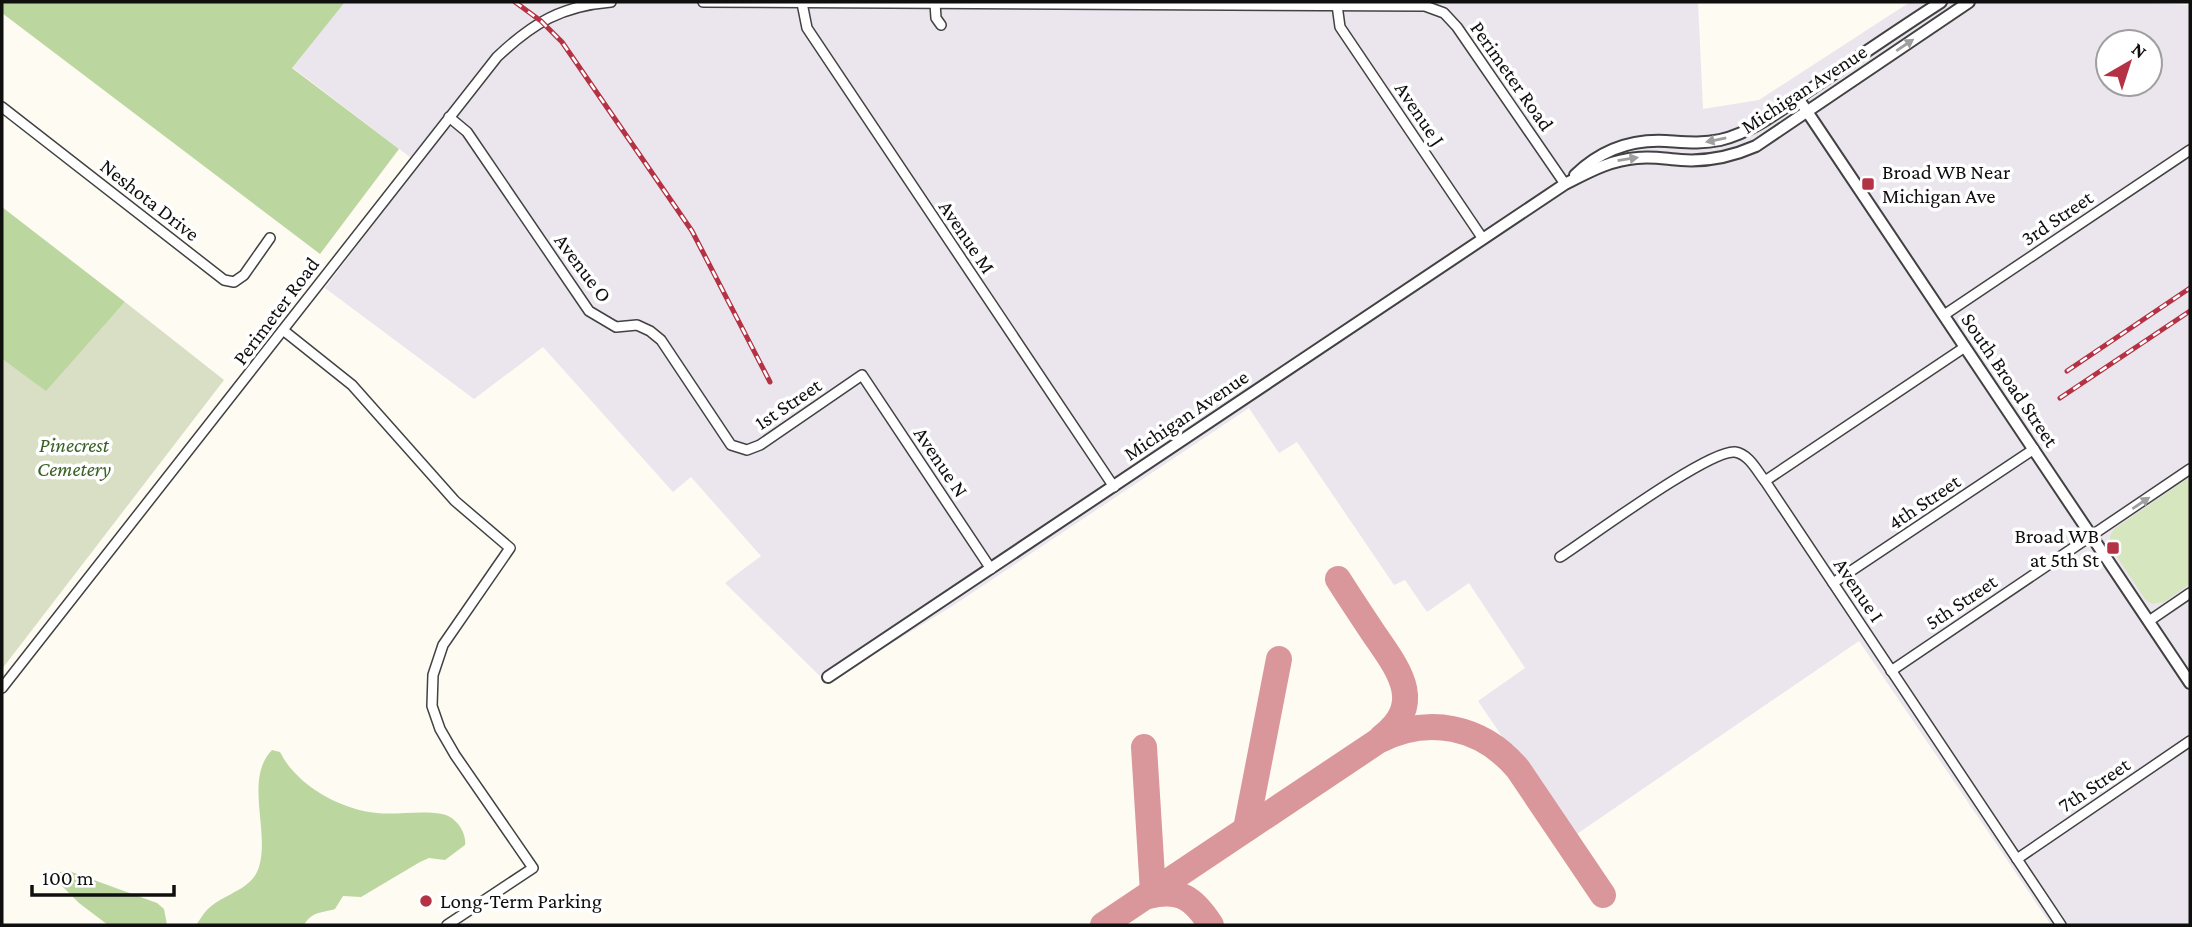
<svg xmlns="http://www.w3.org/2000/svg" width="2192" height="927" font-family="'Crimson Pro',serif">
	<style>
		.industrial { fill: #ebe5ed; fill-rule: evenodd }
		.green { fill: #d6e6be }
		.forest { fill: #bcd69f }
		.cemetery { fill: #d9dfc4 }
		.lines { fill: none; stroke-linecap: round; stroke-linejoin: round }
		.taxiway { stroke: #d9969b; stroke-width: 26 }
		.minor-casing { stroke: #424242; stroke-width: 12 }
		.tertiary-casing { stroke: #424242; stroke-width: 14 }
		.minor { stroke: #fff; stroke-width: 9 }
		.tertiary { stroke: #fff; stroke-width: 10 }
		.rail-casing { stroke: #b43244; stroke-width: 5 }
		.rail { stroke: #fff; stroke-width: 2.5; stroke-dasharray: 8; stroke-linecap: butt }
		.oneway { fill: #9f9f9f }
		.poi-dot { fill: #b43244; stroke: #fff; stroke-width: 2.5 }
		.labels { text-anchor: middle; stroke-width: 7; stroke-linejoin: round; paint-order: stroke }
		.street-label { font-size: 21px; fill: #0f0f0f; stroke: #fff }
		.poi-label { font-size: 21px; fill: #0f0f0f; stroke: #fff; text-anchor: start }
		.park-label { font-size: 21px; font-style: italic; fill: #376224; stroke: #fff }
	</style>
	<rect width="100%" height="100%" fill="#fefbf2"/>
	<path class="industrial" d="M 345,2 L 1698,2 L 1703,109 L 1759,100 L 1910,2 L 2133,2 L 2190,5 L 2190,925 L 2051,925 L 1859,641 L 1571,838 L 1478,701 L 1525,668 L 1469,583 L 1427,612 L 1405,580 L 1394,585 L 1297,442 L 1279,453 L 1249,408 L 954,605 L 827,683 L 725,583 L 761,556 L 691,477 L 673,492 L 543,347 L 474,399 L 325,288 L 419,164 L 292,67 ZM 2108,42 L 2150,42 L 2150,84 L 2108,84 Z"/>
	<polygon class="green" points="2190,477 2190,584 2164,602 2152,604 2145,599 2110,546 2110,536 2114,529"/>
	<g class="forest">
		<polygon points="2,2 345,2 292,68 399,149 320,254 2,13"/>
		<polygon points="2,207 125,302 46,392 2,359"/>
		<path d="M 272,750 L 280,752 C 296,785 341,810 377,813 C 398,815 421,810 442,814 C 455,816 467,832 465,845 L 445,860 L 429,858 L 420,862 L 361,897 L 343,896 L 335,909 C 322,913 312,911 304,925 L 196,925 C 200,920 204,912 209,908 C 225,893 252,890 259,867 C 270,831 244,779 272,750 Z"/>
		<polygon points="69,871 157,903 164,909 167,925 108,925 79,903 57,881 60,872"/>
	</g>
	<polygon class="cemetery" points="125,302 224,380 2,669 2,359 46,391"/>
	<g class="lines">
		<g class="taxiway">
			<path d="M 1338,579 C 1350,598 1362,616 1374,634 C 1398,669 1426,703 1382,737"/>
			<polyline points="1144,747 1153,892"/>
			<polyline points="1246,829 1279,659"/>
			<path d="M 1148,896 C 1181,888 1194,899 1211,925"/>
			<path d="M 1103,925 L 1378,741 C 1428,715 1482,726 1518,769 L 1603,895"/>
		</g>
		<defs>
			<g id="minor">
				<polyline points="703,2 1425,6 1444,13 1457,27 1565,184"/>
				<polyline points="802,3 807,28 1114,487"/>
				<polyline points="935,3 936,18 941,25"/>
				<polyline points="1337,5 1340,27 1483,239"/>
				<polyline points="2,107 224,280 234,282 244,275 270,238"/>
				<polyline points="449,117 467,132 589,311 616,327 637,325 650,331 661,340 731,445 747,450 760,445 862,375 991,569"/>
				<polyline points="1944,315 2190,150"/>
				<polyline points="283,330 352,385 455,501 510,548 443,645 433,675 432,706 440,729 455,755 533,868 447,925"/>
				<polyline points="1765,481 1965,347"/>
				<path d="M 1560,557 C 1588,539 1709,449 1735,452 C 1749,454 1757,471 1765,481 L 2061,925"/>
				<polyline points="1833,583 2034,449"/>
				<polyline points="2149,621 2190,593"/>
				<polyline points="1891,671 2190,469"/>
				<path d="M 2,688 L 497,57 C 533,23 561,6 611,2"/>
				<polyline points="2017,859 2190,741"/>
			</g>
			<g id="tertiary">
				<polyline points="1798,98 2190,683"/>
				<path d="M 1575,175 C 1601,150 1630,139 1666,141 C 1684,142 1702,144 1720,140 C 1755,132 1787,105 1817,85 C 1858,57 1899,29 1941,2"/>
				<path d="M 828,677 L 1565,184 C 1589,172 1610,160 1637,158 C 1652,156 1666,159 1681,160 C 1708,162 1731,157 1756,146 L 1969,2"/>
			</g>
		</defs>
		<use href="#minor" class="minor-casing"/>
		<use href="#tertiary" class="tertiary-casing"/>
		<use href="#minor" class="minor"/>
		<use href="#tertiary" class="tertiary"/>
		<defs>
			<g id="rail">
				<polyline points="515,2 541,21 562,42 692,231 770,382"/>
				<polyline points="2067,371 2190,288"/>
				<polyline points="2060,398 2190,311"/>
			</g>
		</defs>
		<use href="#rail" class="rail-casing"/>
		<use href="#rail" class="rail"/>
	</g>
	<defs><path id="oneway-solid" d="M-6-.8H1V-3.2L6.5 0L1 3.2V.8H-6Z" transform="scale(1.75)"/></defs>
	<g class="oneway">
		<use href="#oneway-solid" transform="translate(1905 45) rotate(-34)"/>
		<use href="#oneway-solid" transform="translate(1716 140) rotate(169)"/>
		<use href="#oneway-solid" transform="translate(1628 159) rotate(-9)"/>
		<use href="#oneway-solid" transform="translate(2141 503) rotate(-34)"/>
	</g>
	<g class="poi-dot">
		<rect x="1861" y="177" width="14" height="14" rx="3.5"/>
		<rect x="2106" y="541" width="14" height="14" rx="3.5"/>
		<circle cx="426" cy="901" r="7"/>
	</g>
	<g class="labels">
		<g class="street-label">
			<text transform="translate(1512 76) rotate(55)" y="7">Perimeter Road</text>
			<text transform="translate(1804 89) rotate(-33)" y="7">Michigan Avenue</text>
			<text transform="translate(1420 114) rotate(56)" y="7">Avenue J</text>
			<text transform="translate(150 200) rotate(38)" y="7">Neshota Drive</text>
			<text transform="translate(2057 218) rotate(-34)" y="7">3rd Street</text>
			<text transform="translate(967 237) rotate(56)" y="7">Avenue M</text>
			<text transform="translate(583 268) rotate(53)" y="7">Avenue O</text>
			<text transform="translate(276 311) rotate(-53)" y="7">Perimeter Road</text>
			<text transform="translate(2010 380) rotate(56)" y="7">South Broad Street</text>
			<text transform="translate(788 404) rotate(-34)" y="7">1st Street</text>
			<text transform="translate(1186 415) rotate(-34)" y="7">Michigan Avenue</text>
			<text transform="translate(941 462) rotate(56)" y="7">Avenue N</text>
			<text transform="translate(1924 502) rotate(-34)" y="7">4th Street</text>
			<text transform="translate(1859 590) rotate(56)" y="7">Avenue I</text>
			<text transform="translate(1961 602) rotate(-34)" y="7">5th Street</text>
			<text transform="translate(2094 785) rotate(-34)" y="7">7th Street</text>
		</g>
		<g class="poi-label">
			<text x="1882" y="179">Broad WB Near<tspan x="1882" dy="24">Michigan Ave</tspan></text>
			<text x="2099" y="543" text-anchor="end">Broad WB<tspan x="2099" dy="24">at 5th St</tspan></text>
			<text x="440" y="908">Long-Term Parking</text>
		</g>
		<g class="park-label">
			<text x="74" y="452">Pinecrest<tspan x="74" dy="24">Cemetery</tspan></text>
		</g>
	</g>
	<rect width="2192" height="927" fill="none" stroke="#0f0f0f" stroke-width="7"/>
	<g transform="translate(2129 63) rotate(39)"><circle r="33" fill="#ffffff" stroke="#9f9f9f" stroke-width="2"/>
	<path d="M0-5L12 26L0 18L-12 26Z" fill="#b43244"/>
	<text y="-10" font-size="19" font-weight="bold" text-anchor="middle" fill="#0f0f0f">N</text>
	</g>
	<path d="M32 885v10h142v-10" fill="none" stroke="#0f0f0f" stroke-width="3.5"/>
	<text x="42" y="885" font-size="21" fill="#0f0f0f" stroke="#ffffff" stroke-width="5" paint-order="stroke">100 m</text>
</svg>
